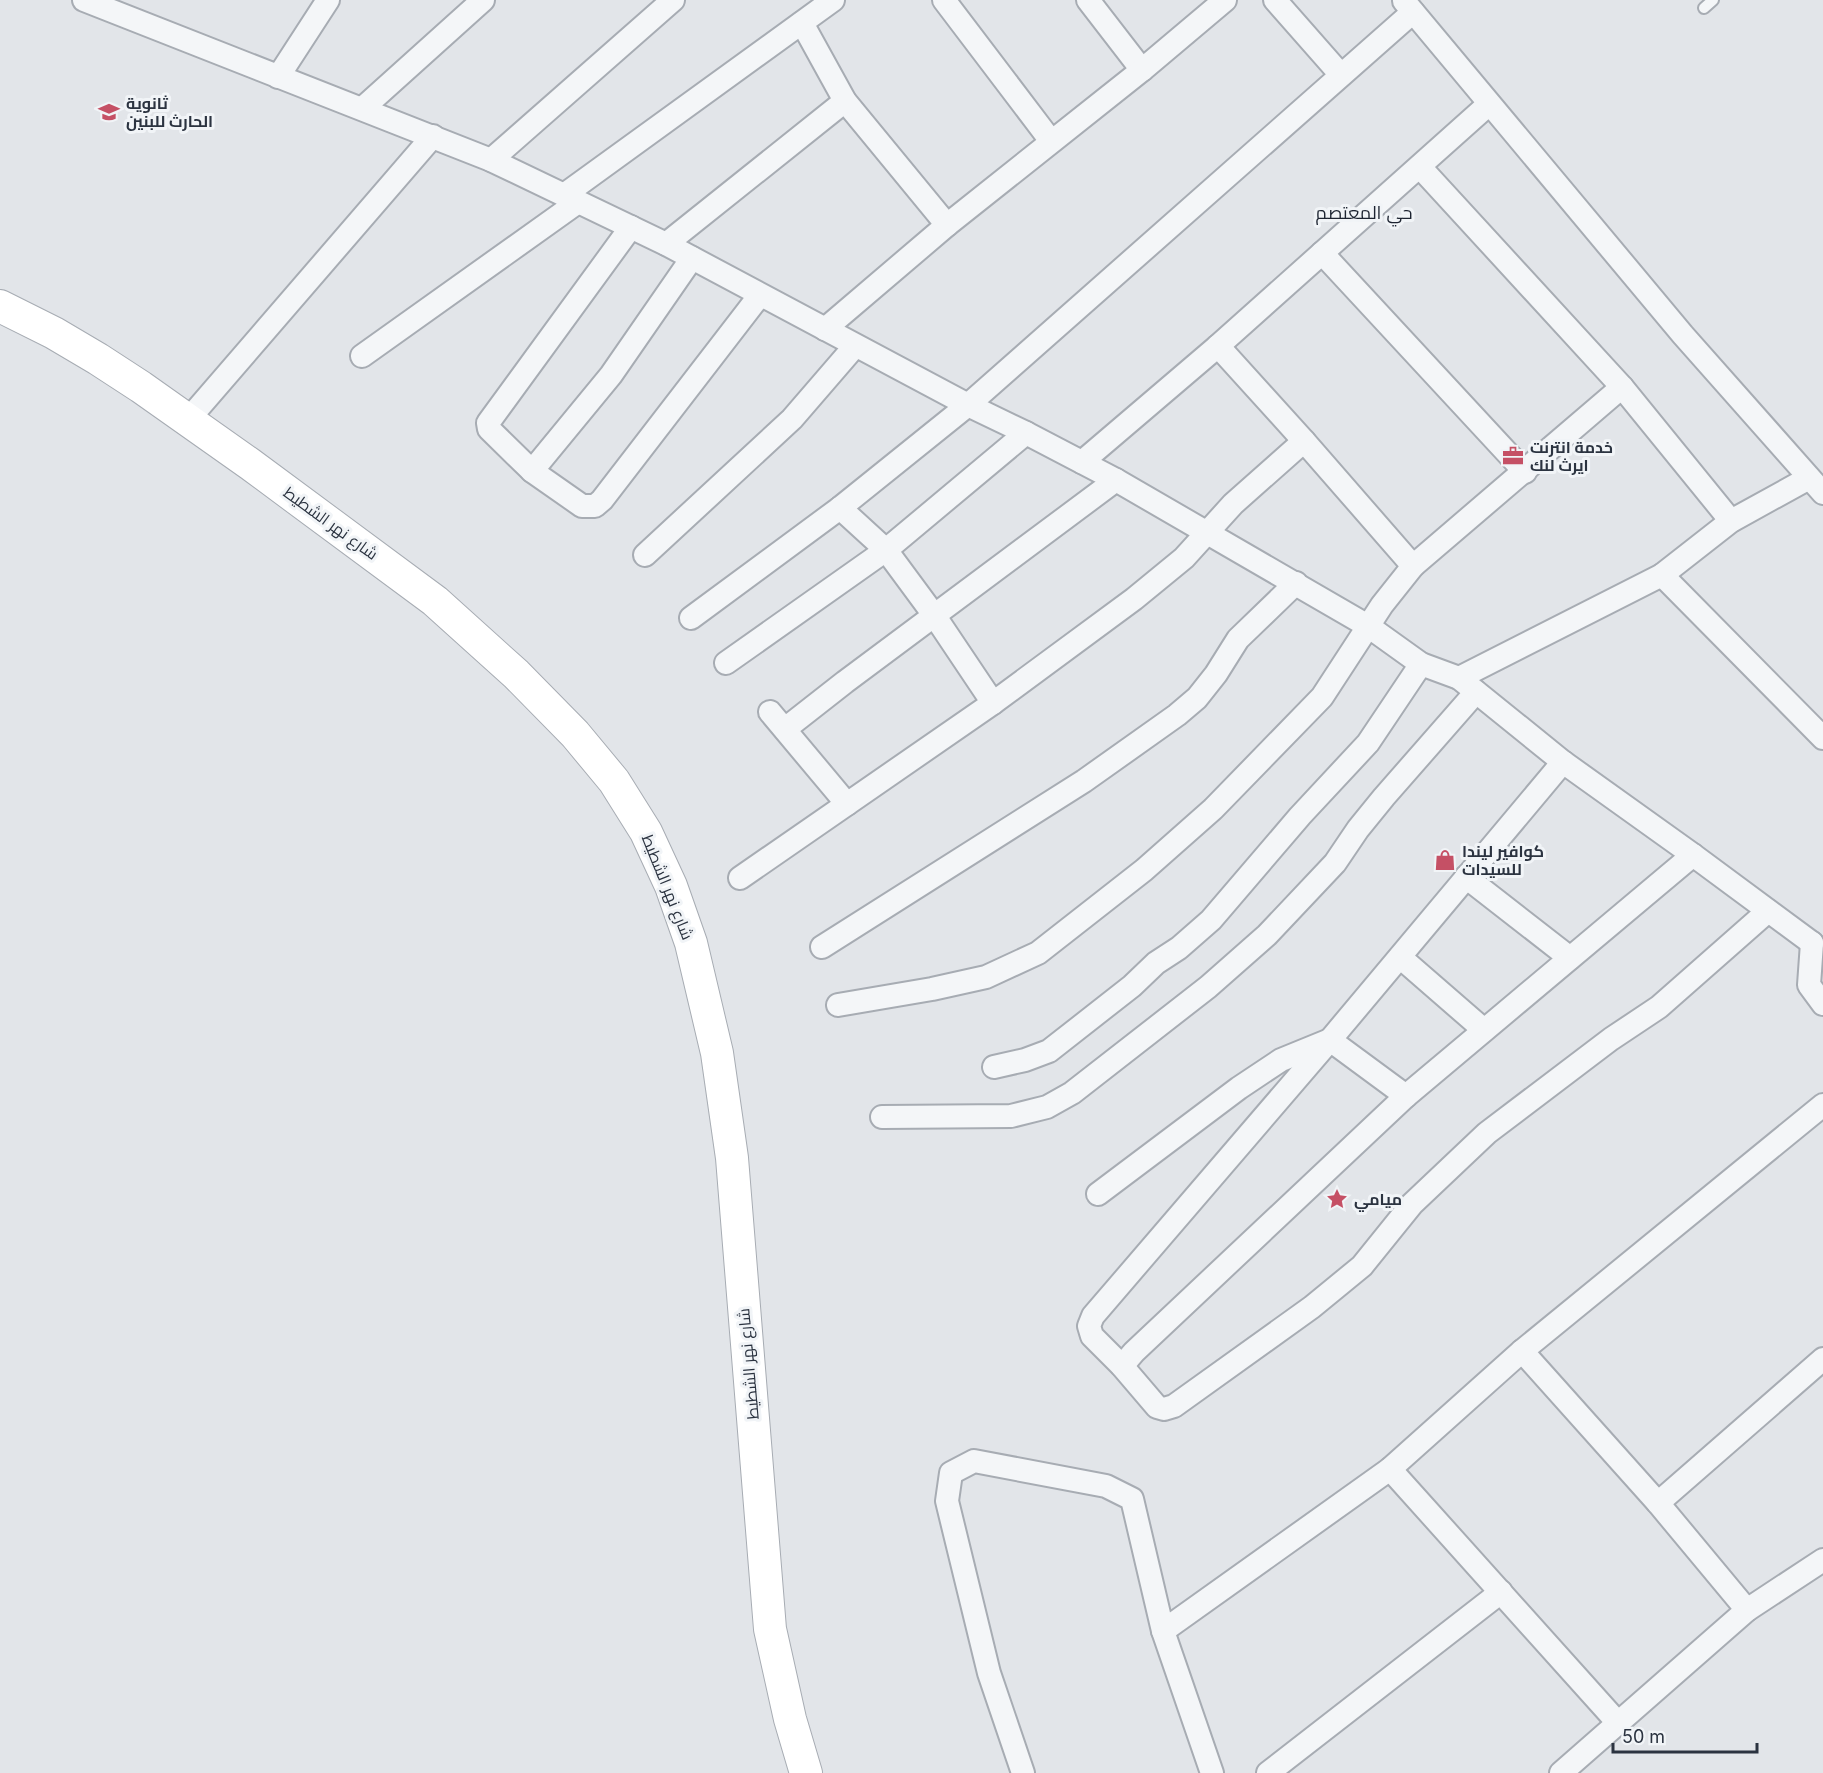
<svg xmlns="http://www.w3.org/2000/svg" width="1823" height="1773" viewBox="0 0 1823 1773" font-family="Inter,Cairo,sans-serif">
	<style>
		.lines { fill: none; stroke-linecap: round; stroke-linejoin: round }
		.service-casing { stroke: #a7acb3; stroke-width: 14 }
		.minor-casing { stroke: #a7acb3; stroke-width: 26 }
		.secondary-casing { stroke: #a7acb3; stroke-width: 34 }
		.service { stroke: #f4f6f8; stroke-width: 10 }
		.minor { stroke: #f4f6f8; stroke-width: 22 }
		.secondary { stroke: #fff; stroke-width: 32 }
		.labels { text-anchor: middle; stroke-width: 6; stroke-linejoin: round; paint-order: stroke }
		.poi-label { font-size: 16px; font-weight: bold; fill: #2b3340; stroke: #f1f4f7; text-anchor: start }
		.street-label { font-size: 16px; fill: #2b3340; stroke: #f1f4f7 }
		.neighbourhood-label { font-size: 18px; fill: #1d2431; stroke: #f1f4f7 }
	</style>
	<rect width="100%" height="100%" fill="#e2e5e9"/>
	<g class="lines">
		<defs>
			<path id="service" d="M1704 8 1713 0"/>
			<g id="minor">
				<path d="M84 0 491 160 666 244 968 405 1026 433 1116 480 1368 626 1421 664 1459 678 1563 762 1693 855 1812 943"/>
				<path d="M944 0 1051 141"/>
				<path d="M1088 0 1142 70"/>
				<path d="M1275 0 1341 75"/>
				<path d="M1404 1 1683 335 1823 493"/>
				<path d="M802 23 845 101 947 225"/>
				<path d="M278 77 328 0"/>
				<path d="M363 108 483 0"/>
				<path d="M491 160 673 0"/>
				<path d="M1420 167 1622 387 1731 521"/>
				<path d="M564 195 833 0"/>
				<path d="M631 227 488 423 489 429 532 471 582 506H595L602 500 760 295"/>
				<path d="M666 244 845 101"/>
				<path d="M1322 253 1525 472"/>
				<path d="M825 329 947 225 1142 70 1225 0"/>
				<path d="M1218 346 1304 441 1413 566"/>
				<path d="M362 356 578 202"/>
				<path d="M187 421 433 136"/>
				<path d="M1082 462 1218 346 1489 104"/>
				<path d="M532 471 611 375 692 258"/>
				<path d="M840 508 886 550 934 615 993 703"/>
				<path d="M645 555 792 419 855 346"/>
				<path d="M1662 575 1823 738"/>
				<path d="M691 618 840 508 968 405 1413 12"/>
				<path d="M726 663 886 550 1026 433"/>
				<path d="M1459 678 1662 575 1731 521 1809 478"/>
				<path d="M770 712 847 804"/>
				<path d="M785 729 845 682 1116 480"/>
				<path d="M1563 762 1330 1040 1093 1316 1089 1326 1092 1336 1122 1366 1157 1407 1164 1409 1174 1406 1312 1307 1362 1266 1412 1204 1487 1133 1611 1039 1659 1007 1768 911"/>
				<path d="M1466 877 1570 958"/>
				<path d="M740 878 993 703 1134 599 1184 558 1233 504 1304 441"/>
				<path d="M1812 943 1809 985 1823 1004"/>
				<path d="M822 947 1084 781 1177 715 1197 698 1216 674 1238 639 1296 583"/>
				<path d="M1400 957 1484 1030"/>
				<path d="M838 1005 932 989 986 977 1038 953 1144 870 1213 809 1322 697 1382 605 1413 566 1622 387"/>
				<path d="M994 1067 1025 1060 1049 1051 1132 986 1156 963 1179 948 1211 920 1300 816 1368 743 1421 664"/>
				<path d="M882 1117 1011 1116 1047 1107 1072 1093 1208 987 1267 935 1335 863 1358 829 1384 797 1476 692"/>
				<path d="M1098 1194 1239 1088 1281 1060 1330 1040 1406 1096"/>
				<path d="M1522 1351 1658 1503 1747 1610"/>
				<path d="M1122 1366 1134 1352 1406 1096 1693 855"/>
				<path d="M1390 1469 1619 1724"/>
				<path d="M1658 1503 1823 1359"/>
				<path d="M1163 1631 1390 1469 1522 1351 1823 1105"/>
				<path d="M1023 1773 989 1673 947 1501 951 1473 974 1461 1106 1486 1132 1499 1163 1631 1212 1773"/>
				<path d="M1268 1773 1501 1592"/>
				<path d="M1561 1773 1747 1610 1823 1560"/>
			</g>
			<path id="secondary" d="M0 306 54 333 98 359 141 387 250 464 435 601 516 674 575 734 614 781 646 832 671 886 691 943 717 1053 732 1158 770 1629 790 1719 806 1773"/>
		</defs>
		<use href="#service" class="service-casing"/>
		<use href="#minor" class="minor-casing"/>
		<use href="#secondary" class="secondary-casing"/>
		<use href="#service" class="service"/>
		<use href="#minor" class="minor"/>
		<use href="#secondary" class="secondary"/>
	</g>
	<defs>
		<symbol id="school-bare" viewBox="-9 -9 18 18"><path d="M0-5L7-2L0 1L-7-2ZM-4 1L0 2.5L4 1V4Q0 6-4 4Z" fill="#c55065" stroke="#f1f4f7" stroke-width="2.5" paint-order="stroke"/></symbol>
		<symbol id="office-bare" viewBox="-9 -9 18 18"><path d="M-6-3h4V-5.5h4V-3h4V5H-6ZM-1-4.5V-3h2v-1.5ZM-6 0V1H6V0Z" fill="#c55065" stroke="#f1f4f7" stroke-width="2.5" paint-order="stroke"/></symbol>
		<symbol id="shop-bare" viewBox="-9 -9 18 18"><path d="M-5-2.5h2.3a2.7 3.5 0 0 1 5.4 0H5L5.5 6h-11ZM-1.5-2.5h3a1.5 2.3 0 0 0-3 0Z" fill="#c55065" stroke="#f1f4f7" stroke-width="2.5" paint-order="stroke"/></symbol>
		<symbol id="sight-bare" viewBox="-9 -9 18 18"><path d="M0-6L1.8-2.2L6-1.7L2.9 1.2L3.7 5.4L0 3.3L-3.7 5.4L-2.9 1.2L-6-1.7L-1.8-2.2Z" fill="#c55065" stroke="#f1f4f7" stroke-width="2.5" paint-order="stroke"/></symbol>
	</defs>
	<g fill-rule="evenodd">
		<use href="#school-bare" x="94" y="97" width="30" height="30"/>
		<use href="#office-bare" x="1498" y="441" width="30" height="30"/>
		<use href="#shop-bare" x="1430" y="845" width="30" height="30"/>
		<use href="#sight-bare" x="1322" y="1184" width="30" height="30"/>
	</g>
	<g class="labels">
		<g class="poi-label">
			<text x="126" y="109">ثانوية<tspan x="126" dy="18">الحارث للبنين</tspan></text>
			<text x="1530" y="453">خدمة انترنت<tspan x="1530" dy="18">ايرث لنك</tspan></text>
			<text x="1462" y="857">كوافير ليندا<tspan x="1462" dy="18">للسيدات</tspan></text>
			<text x="1354" y="1205">ميامي</text>
		</g>
		<g class="street-label">
			<text transform="translate(331 523) rotate(36)" y="6">شارع نهر الشطيط</text>
			<text transform="translate(668 887) rotate(68)" y="6">شارع نهر الشطيط</text>
			<text transform="translate(748 1364) rotate(-95)" y="6">شارع نهر الشطيط</text>
		</g>
		<g class="neighbourhood-label">
			<text x="1364" y="219">حي المعتصم</text>
		</g>
	</g>
	<path d="M1613 1743v9h144v-9" fill="none" stroke="#2b3340" stroke-width="3"/>
	<text x="1622" y="1743" font-size="18" fill="#2b3340" stroke="#f1f4f7" stroke-width="4.5" paint-order="stroke">50 m</text>
</svg>
